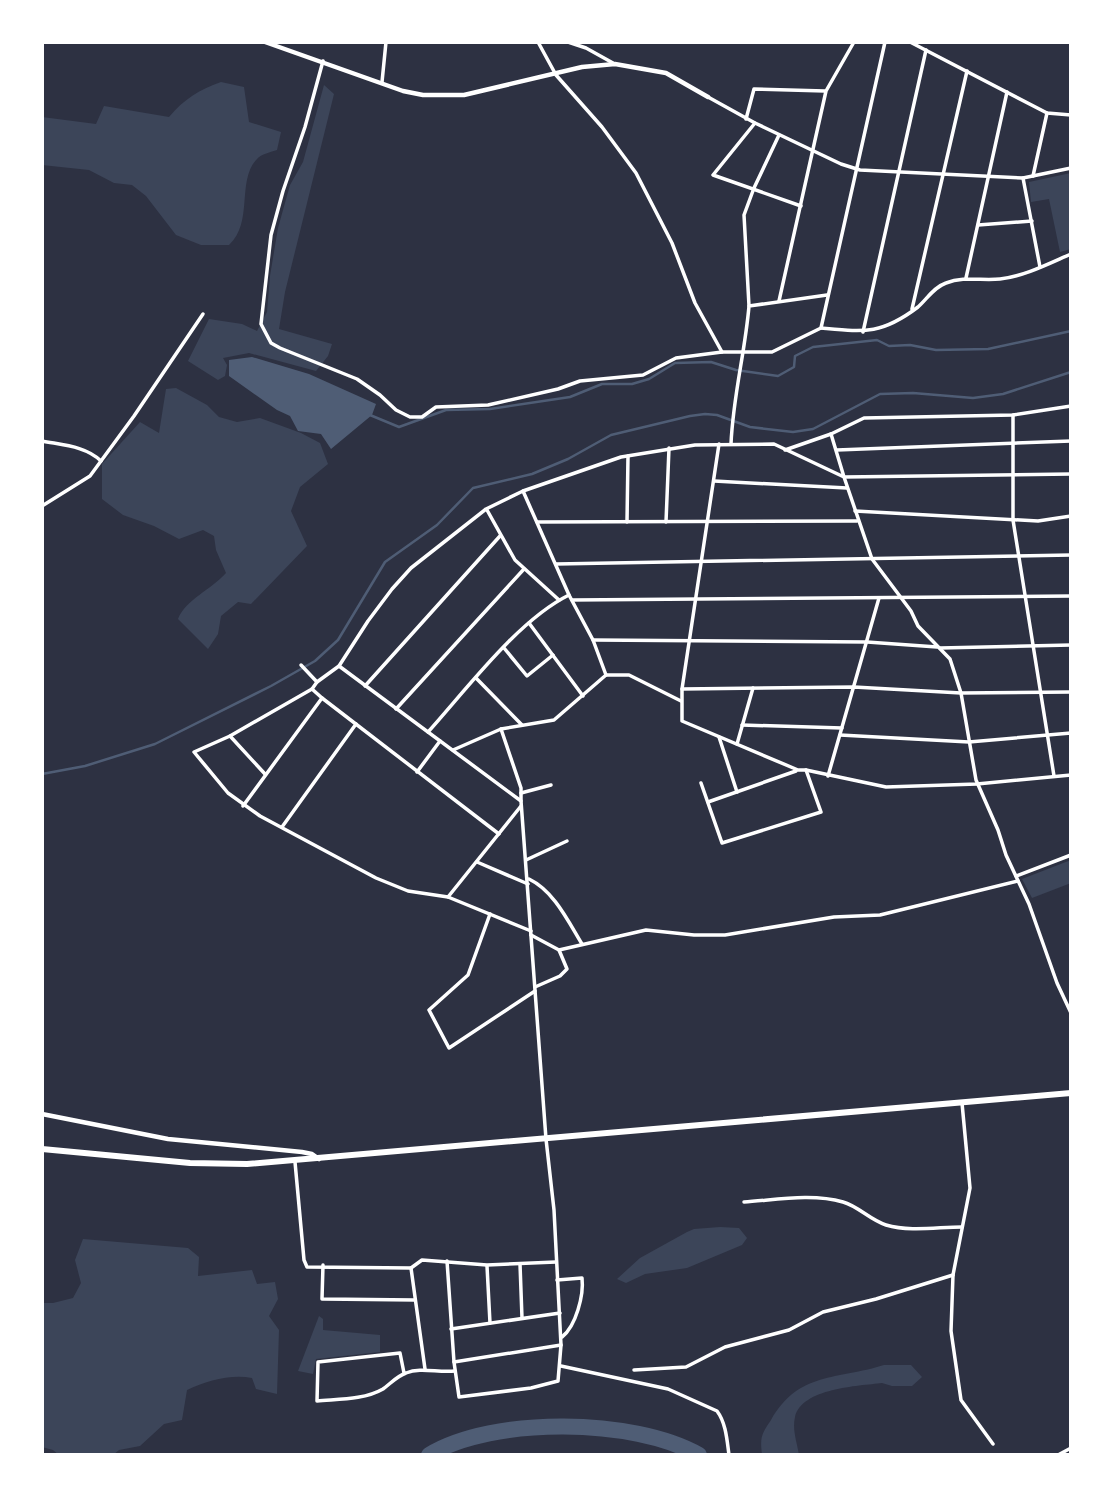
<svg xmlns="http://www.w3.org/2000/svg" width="1113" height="1497" viewBox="0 0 1113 1497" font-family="'Public Sans',sans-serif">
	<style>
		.green { fill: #3c4559 }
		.water { fill: #4f5d75 }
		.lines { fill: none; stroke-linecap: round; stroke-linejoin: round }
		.stream { stroke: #4f5d75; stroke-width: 2.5 }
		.river { stroke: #4f5d75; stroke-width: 16 }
		.minor { stroke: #fff; stroke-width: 3.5 }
		.tertiary { stroke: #fff; stroke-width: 4.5 }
		.trunk { stroke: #fff; stroke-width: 6 }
	</style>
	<rect width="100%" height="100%" fill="#2d3142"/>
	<g class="green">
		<path d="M221 82 244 87 249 122 281 132 277 150C271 152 261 154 257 159 236 181 254 222 229 245H201L176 235 146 196 132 185 114 183 89 170 42 165V117L96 124 104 106 169 117C184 99 199 90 221 82Z"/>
		<path d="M324 85 334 94 285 292 279 329 332 344 328 356 316 371 249 353 223 358 227 365 225 376 218 380 188 361 209 319 242 324 257 331 267 312 270 276 278 228 290 185 303 162Z"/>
		<path d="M1071 173V249L1060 252 1049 199 1031 202 1029 182Z"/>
		<path d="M176 388 207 405 219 417 237 422 260 418 301 433 320 443 328 464 300 487 291 511 307 546 251 604 238 602 221 616 218 634 208 649 178 619C186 599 211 590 226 573L216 550 214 536 203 530 179 539 154 526 123 515 102 499V464L140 422 159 433 166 389Z"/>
		<path d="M1071 860V883L1032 898 1022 879Z"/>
		<path d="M720 1227 739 1228 747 1238 742 1245 687 1268 645 1274 626 1283 617 1279 640 1258 687 1232 694 1229Z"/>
		<path d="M83 1239 188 1248 199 1257 198 1276 252 1270 257 1284 275 1282 278 1299 269 1316 279 1330 277 1394 256 1389 252 1378C230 1374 207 1381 187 1390L182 1420 164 1424 140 1446 119 1450 113 1455H59L53 1450 42 1447V1303H53L73 1298 81 1283 75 1260Z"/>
		<path d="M319 1316 323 1319V1330L380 1335V1352L316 1359 313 1374 298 1371Z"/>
		<path d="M884 1365H911L922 1377 912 1386H892L882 1383C858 1386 802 1388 795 1417 792 1430 797 1442 799 1455H762C760 1437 761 1435 771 1420 799 1371 837 1380 884 1365Z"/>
	</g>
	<path class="water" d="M252 357 309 374 376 404 372 415 331 449 321 434 298 431 290 416 277 410 229 376V360Z"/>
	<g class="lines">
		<g class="stream">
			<path d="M370 415 399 427 446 410 490 409 570 397 602 384H632L649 379 675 363 711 362 736 370 778 376 794 367 795 356 813 347 877 340 889 346 910 345 936 350 988 349 1071 331"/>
			<path d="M42 774 85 766 155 744 271 686 315 661 338 640 385 562 437 525 473 488 532 474 568 459 611 435 690 416 705 414 717 415 750 427 793 432 813 429 880 394 913 393 973 398 1003 394 1071 372"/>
		</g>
		<path class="river" d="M429 1455C493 1416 634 1418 699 1455"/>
		<g class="minor">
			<path d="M538 42 556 75 602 127 636 173 672 243 695 303 722 352"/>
			<path d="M568 42 586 48 613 63"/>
			<path d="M885 42 821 328C864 332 881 335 918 307 927 299 934 287 946 283 964 276 982 281 1000 279 1025 276 1048 264 1071 254"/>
			<path d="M910 42 1047 113 1071 115"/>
			<path d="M323 61 305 127 283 191 271 235 261 324 271 343 280 348 357 379 380 395 396 410 410 417H422L436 407 488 405 558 389 580 381 643 375 676 358 722 352H772L821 328"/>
			<path d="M382 82 386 42"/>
			<path d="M708 97 755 123 841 164 860 170 1023 178 1071 168"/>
			<path d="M746 119 754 89 825 91"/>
			<path d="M755 123 713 175 801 206"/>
			<path d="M1033 176 1047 113"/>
			<path d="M1023 178 1040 267"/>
			<path d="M978 225 1032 221"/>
			<path d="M966 278 1007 92"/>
			<path d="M779 301 826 91 854 42"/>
			<path d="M749 306 744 215 754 188 779 135"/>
			<path d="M912 309 967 71"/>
			<path d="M863 332 926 50"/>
			<path d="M1013 415V520L1054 776"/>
			<path d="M831 434 844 477 1071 474"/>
			<path d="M42 441C62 445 86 446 101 461"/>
			<path d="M719 444 682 689V721L798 770H806L886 787 977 784 1071 775"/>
			<path d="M731 444C733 396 745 353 749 306L827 295"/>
			<path d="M785 450 831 434 864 418 1013 415 1071 406"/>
			<path d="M837 450 1071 441"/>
			<path d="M714 481 847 488"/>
			<path d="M523 491 569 595 593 640 606 675"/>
			<path d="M42 506 90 476 134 416 203 314"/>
			<path d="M487 510 515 560 559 600"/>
			<path d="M855 511 1038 521 1071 516"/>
			<path d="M537 522 857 521"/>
			<path d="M627 522 628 456"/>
			<path d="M666 522 669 448"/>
			<path d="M556 564 1071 555"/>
			<path d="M572 600 1071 596"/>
			<path d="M529 623 583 696"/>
			<path d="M593 640 867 642 937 647"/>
			<path d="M504 648 527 676 553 655"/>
			<path d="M940 648 1071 645"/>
			<path d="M301 665 317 682"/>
			<path d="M339 666 521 801 546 1139 554 1210 561 1345 558 1381 531 1388 459 1397 454 1362 447 1261"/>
			<path d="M476 678 522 725"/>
			<path d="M365 686 500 536"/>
			<path d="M682 689 854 687 961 693 1071 692"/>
			<path d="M322 698 499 834"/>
			<path d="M396 709 524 569"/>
			<path d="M742 725 842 728"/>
			<path d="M501 729 521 788V801"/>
			<path d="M428 732C466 690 518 620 569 595"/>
			<path d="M840 735 969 742 1071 733"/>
			<path d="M230 736 265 774"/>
			<path d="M719 737 737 792"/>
			<path d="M737 744 753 688"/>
			<path d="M453 750 501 729 554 720 606 675H629L681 701"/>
			<path d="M417 772 440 741"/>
			<path d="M828 776 879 598"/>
			<path d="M701 783 722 843 821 812 806 770"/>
			<path d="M521 793 551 785"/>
			<path d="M708 802 796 771"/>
			<path d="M243 806 322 698 312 689"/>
			<path d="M282 827 356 724"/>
			<path d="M526 860 567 841"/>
			<path d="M477 862 528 884"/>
			<path d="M1016 876 1071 855"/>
			<path d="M529 879C554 891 568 921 582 944"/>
			<path d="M448 897 521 806"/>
			<path d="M490 914 468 975 429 1010 449 1048 535 991"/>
			<path d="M531 931 448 897 408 891 376 878 260 816 228 793 194 752 230 736 312 689 317 682 339 666 368 621 392 589 411 568 486 509 523 491 621 457 695 445 774 444 844 477 872 559 911 611 918 626 950 659 961 693 976 780 998 830 1006 855 1029 904 1057 983 1071 1013"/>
			<path d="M531 935 559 950 646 930 694 935H725L834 917 880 915 1018 881"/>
			<path d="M535 987 560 976 567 969 559 950"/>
			<path d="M962 1103 970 1188 953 1275 951 1331 961 1400 993 1444"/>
			<path d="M295 1162 304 1260 307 1267 411 1268 422 1260 487 1265 556 1262"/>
			<path d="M744 1202C775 1200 812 1193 843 1202 858 1206 870 1220 886 1225 910 1232 938 1227 962 1227"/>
			<path d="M520 1264 522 1318"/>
			<path d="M323 1265 322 1299 415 1300"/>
			<path d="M487 1266 490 1323"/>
			<path d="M411 1268 425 1369"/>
			<path d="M557 1280 582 1278C584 1295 576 1326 562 1337"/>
			<path d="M451 1329 560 1313"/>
			<path d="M454 1362 561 1345"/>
			<path d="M561 1366 668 1389 717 1411C726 1423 727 1440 729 1455"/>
			<path d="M634 1370 686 1367 725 1347 789 1330 823 1312 876 1299 953 1275"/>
			<path d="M404 1373 400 1353 318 1362 317 1401C338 1399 364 1400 383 1389 390 1384 397 1376 406 1373 421 1367 438 1373 455 1371"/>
			<path d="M1058 1455 1071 1448"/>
		</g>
		<g class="tertiary">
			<path d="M265 42 403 91 423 95H464L582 67 615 64 666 73 708 97"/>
			<path d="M42 1114 168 1139 302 1152 312 1154 319 1159"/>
		</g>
		<path class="trunk" d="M42 1149 190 1163 247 1164 1071 1093"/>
	</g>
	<rect width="1113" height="1497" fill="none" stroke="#ffffff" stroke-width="88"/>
</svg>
